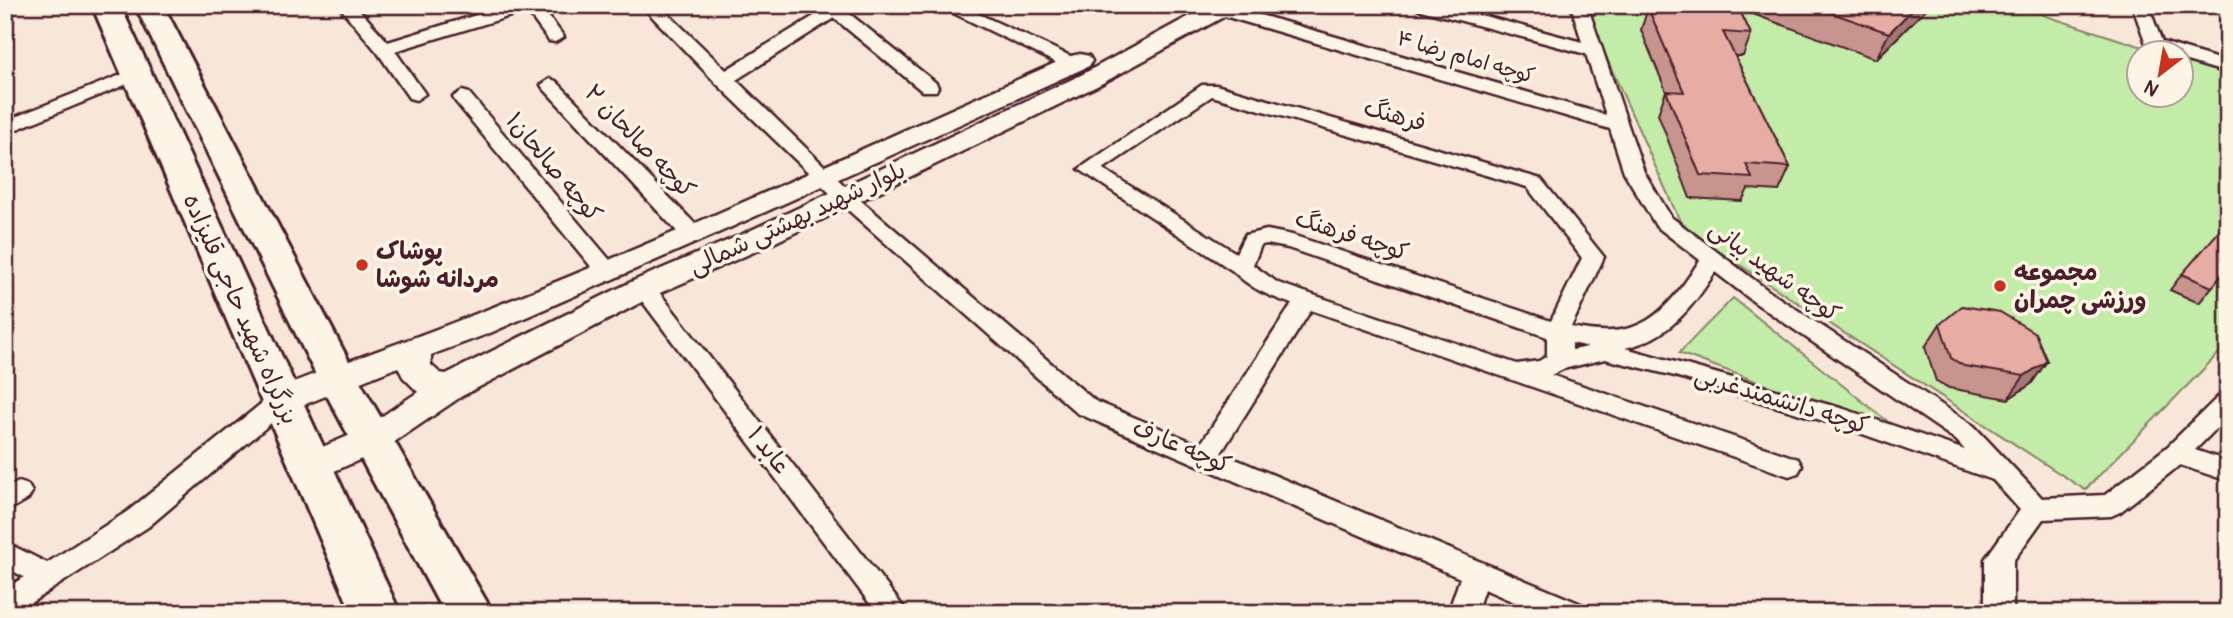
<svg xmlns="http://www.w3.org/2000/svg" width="2233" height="618" viewBox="0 0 2233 618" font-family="Pangolin,'Playpen Sans Arabic',sans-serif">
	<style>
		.green { fill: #c2eca8; stroke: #86866a; stroke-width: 2 }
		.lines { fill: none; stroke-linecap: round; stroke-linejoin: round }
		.street-casing { stroke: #4a1f2b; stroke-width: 5 }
		.secondary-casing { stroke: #4a1f2b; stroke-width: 5 }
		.highway-casing { stroke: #4a1f2b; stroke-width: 6 }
		.street { fill: #fcf5e5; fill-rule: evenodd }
		.secondary { fill: #fcf5e5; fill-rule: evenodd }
		.highway { fill: #fcf5e5; fill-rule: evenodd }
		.wall { fill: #c7958e; stroke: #4a1f2b; stroke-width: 2 }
		.shaded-wall { fill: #a27974; stroke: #4a1f2b; stroke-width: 2 }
		.building { fill: #e7ada5; stroke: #4a1f2b; stroke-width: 2 }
		.poi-dot { fill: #c8321e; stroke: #fcf5e5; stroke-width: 2.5 }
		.labels { text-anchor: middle; stroke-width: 7; stroke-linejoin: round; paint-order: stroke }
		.far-street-label { font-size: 21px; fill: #4a1f2b; stroke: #fcf5e5 }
		.street-label { font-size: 24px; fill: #4a1f2b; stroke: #fcf5e5 }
		.poi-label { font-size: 24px; font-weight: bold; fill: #4a1f2b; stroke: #fcf5e5; text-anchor: start }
	</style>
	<rect width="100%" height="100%" fill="#f8e7d8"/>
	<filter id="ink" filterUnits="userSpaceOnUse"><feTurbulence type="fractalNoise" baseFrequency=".0143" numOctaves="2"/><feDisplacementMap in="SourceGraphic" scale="14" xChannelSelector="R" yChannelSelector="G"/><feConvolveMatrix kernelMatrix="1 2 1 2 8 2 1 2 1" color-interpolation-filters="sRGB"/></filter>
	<g filter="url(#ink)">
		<g class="green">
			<path d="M1607 5H2024L2046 16 2158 52H2138V94H2180L2181 60 2228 75V344L2085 490 1683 228 1589 19Z"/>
			<path d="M1733 298 1906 436 1679 353Z"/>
		</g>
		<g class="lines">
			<defs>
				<g id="street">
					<path d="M338 5H355L388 42 509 5H540L564 37 555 42 549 41 527 11 395 51 425 94 416 100 409 98 378 53Z"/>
					<path d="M641 5H659L726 70 832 5H852L846 11 936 83 938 87 936 91H922L834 18 736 80 852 193 1095 401 1200 445 1292 304C1269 296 1251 289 1233 271L1079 169 1202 85H1216L1541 179 1604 257 1571 327C1640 342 1664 316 1700 260L1656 226 1624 172 1610 129 1214 13 1212 9 1214 5H1226L1606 115 1586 54 1417 9 1415 5H1443L1582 42 1571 5H1587L1644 172 1671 217 1770 292 1974 426 2042 498 2105 495 2167 447 2219 396 2228 393V417L2195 450 2228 461V481L2180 465 2120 512 2111 516 2043 519 2013 561V613H1985V559L2020 510 1993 480 1837 425 1675 376 1605 359 1563 369 1551 375 1798 459 1802 466 1798 473 1789 476 1311 310 1221 453 1581 604 1585 613H1540L1484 589 1476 613H1448L1460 578 1077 413 838 201 717 84ZM1212 96 1527 187 1582 258 1551 321 1292 235 1267 230 1245 235 1236 253 1103 169ZM1267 244 1288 248 1547 337V356L1539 361 1517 364 1278 283 1253 265 1261 245ZM1715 272 1754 302 1956 440 1965 450 1844 409 1625 348C1668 339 1693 307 1715 272ZM1572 343 1588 347 1572 350Z"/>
					<path d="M937 5H959L1079 60 1082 64 1073 69 1067 68Z"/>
					<path d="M2132 5H2148L2162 42 2228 62V73L2180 59V52H2161L2148 49Z"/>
					<path d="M136 69 145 74 142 78 5 134V121Z"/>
					<path d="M550 79 556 81 700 229 703 234 700 239H684L544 89 541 85Z"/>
					<path d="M462 91 469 93 614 265 617 270 614 275 606 277 598 275 455 101 453 97Z"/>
					<path d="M644 281 652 283 908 613H877L636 293 633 288 636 283Z"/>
					<path d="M281 392 290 395 293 401 290 407 148 527 15 613H5V589L24 577 5 567V542L47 563 128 511 272 395Z"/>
					<path d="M19 482 28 485 32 492 28 499 5 512V488Z"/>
				</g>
				<path id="secondary" d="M1210 5H1239L1236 10 1099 85 763 248 655 295 462 396 384 449 312 481 299 477 294 467 299 457 360 431 418 392 403 377 398 367 281 414 269 410 264 401 269 392C334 365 402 343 468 317 672 238 871 144 1071 56L1080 54 1089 56 1092 61 1089 66 736 225 490 333 431 355V365L440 373 446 374 633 281 743 234 1081 75Z"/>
				<g id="highway">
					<path d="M92 5H120L400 613H352Z"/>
					<path d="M135 5H163L354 371 493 613H444L317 377Z"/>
				</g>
			</defs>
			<use href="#street" class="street-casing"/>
			<use href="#secondary" class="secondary-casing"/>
			<use href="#highway" class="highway-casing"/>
			<use href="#street" class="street"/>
			<use href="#secondary" class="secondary"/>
			<use href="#highway" class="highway"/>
		</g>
		<g class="wall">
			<path d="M1685 5H1930L1876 59 1742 10 1741 13 1751 34 1743 56H1735L1790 167 1779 191 1748 189 1742 201 1690 198 1658 114 1666 91 1641 30 1648 8 1700 11Z"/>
			<path d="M2228 267 2199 303 2170 290 2182 274Z"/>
			<path d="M1940 324 2047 361 2031 384 2008 399 1949 388 1936 381 1925 347Z"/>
		</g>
		<g class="shaded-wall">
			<path d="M1917 5H1930L1876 59 1889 33Z"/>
			<path d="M2047 361 2031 384 2008 399 2024 376Z"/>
		</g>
		<g class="building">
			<path d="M1809 5H1917L1889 33Z"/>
			<path d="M1648 8 1741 13 1751 34 1723 32 1790 167 1746 164 1752 178 1700 175 1666 91 1684 92Z"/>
			<path d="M2228 221V267L2212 287 2182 274Z"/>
			<path d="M1962 306 2000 312 2035 333 2047 361 2024 376 1964 366 1951 358 1940 324Z"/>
		</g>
	</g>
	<g class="poi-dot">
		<circle cx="362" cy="265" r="7"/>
		<circle cx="2000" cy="286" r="7"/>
	</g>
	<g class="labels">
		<g class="far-street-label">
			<text transform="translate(1466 57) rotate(16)" y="7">کوچه امام رضا ۴</text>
		</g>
		<g class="street-label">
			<text transform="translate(1395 115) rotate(16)" y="8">فرهنگ</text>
			<text transform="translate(640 141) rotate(46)" y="8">کوچه صالحان ۲</text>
			<text transform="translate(554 167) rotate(50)" y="8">کوچه صالحان۱</text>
			<text transform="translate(797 218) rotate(-25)" y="8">بلوار شهید بهشتی شمالی</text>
			<text transform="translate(1352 235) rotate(18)" y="8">کوچه فرهنگ</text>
			<text transform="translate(1775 271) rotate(36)" y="8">کوچه شهید بیانی</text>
			<text transform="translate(241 309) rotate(66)" y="8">بزرگراه شهید حاجی قلیزاده</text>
			<text transform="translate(1782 400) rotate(17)" y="8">کوچه دانشمندغربی</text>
			<text transform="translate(1182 446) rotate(23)" y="8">کوچه عارف</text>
			<text transform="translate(769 450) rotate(52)" y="8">عابد ۱</text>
		</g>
		<g class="poi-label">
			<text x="376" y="259">پوشاک<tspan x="376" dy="28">مردانه شوشا</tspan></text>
			<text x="2014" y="280">مجموعه<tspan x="2014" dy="28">ورزشی چمران</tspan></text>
		</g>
	</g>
	<rect width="2233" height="618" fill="none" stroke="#fcf5e5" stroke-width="28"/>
	<rect x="14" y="14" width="2205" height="590" fill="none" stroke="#4a1f2b" stroke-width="2.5" filter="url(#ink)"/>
	<g transform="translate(2160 74) rotate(211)"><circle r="33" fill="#fcf5e5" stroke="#b59f9b" stroke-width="2"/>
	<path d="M0-5L12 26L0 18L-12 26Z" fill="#c8321e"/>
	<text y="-10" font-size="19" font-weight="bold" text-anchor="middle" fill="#4a1f2b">N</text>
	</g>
</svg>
